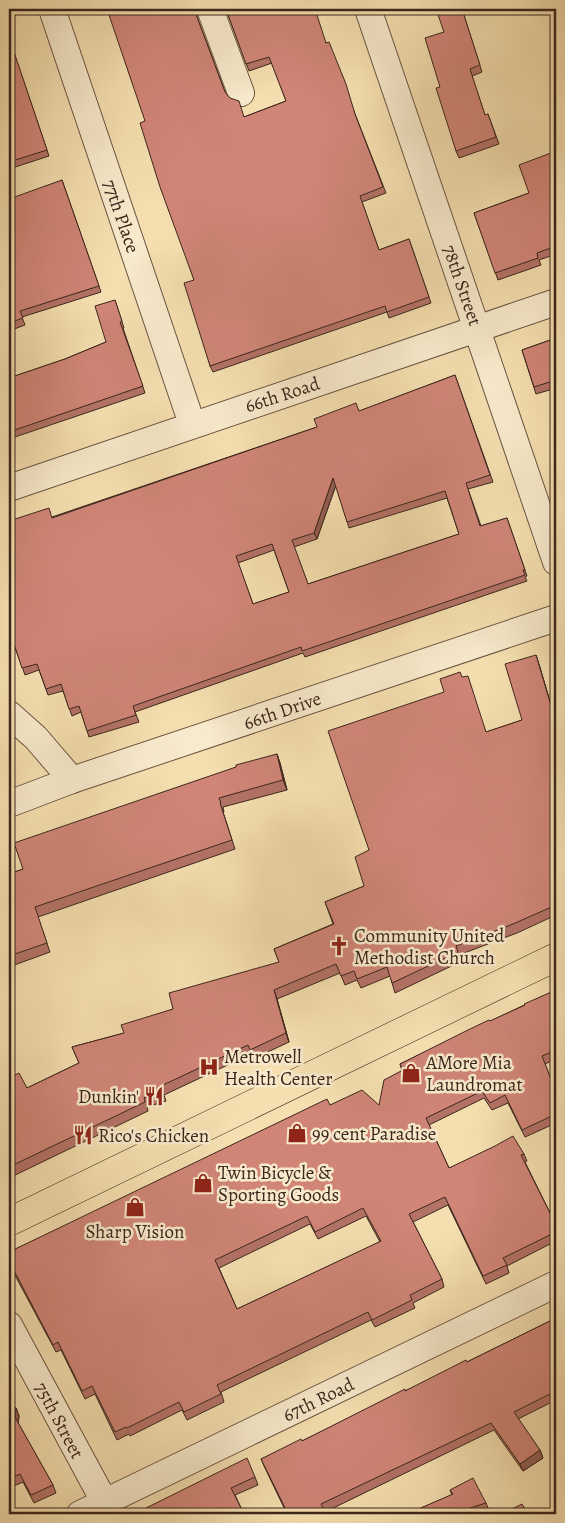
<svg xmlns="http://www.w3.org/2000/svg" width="565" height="1523" viewBox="0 0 565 1523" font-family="Alegreya,serif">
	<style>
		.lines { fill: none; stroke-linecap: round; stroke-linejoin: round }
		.minor-casing { stroke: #6a5441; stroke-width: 28 }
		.major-casing { stroke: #3b261c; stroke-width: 29 }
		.minor { stroke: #f8eacc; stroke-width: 26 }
		.major { stroke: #f5dfb0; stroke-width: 28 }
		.wall { fill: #b37266; stroke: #3b261c; fill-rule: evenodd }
		.shaded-wall { fill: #925d53; stroke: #3b261c }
		.building { fill: #d08577; stroke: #3b261c; fill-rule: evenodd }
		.labels { text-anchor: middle; stroke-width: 5; stroke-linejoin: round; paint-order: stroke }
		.street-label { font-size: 19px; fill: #3b261c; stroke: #f8eacc }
		.poi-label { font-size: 19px; fill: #3b261c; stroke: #f8eacc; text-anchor: start }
	</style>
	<rect width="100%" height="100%" fill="#f5dfb0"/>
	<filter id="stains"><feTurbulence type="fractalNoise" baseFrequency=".004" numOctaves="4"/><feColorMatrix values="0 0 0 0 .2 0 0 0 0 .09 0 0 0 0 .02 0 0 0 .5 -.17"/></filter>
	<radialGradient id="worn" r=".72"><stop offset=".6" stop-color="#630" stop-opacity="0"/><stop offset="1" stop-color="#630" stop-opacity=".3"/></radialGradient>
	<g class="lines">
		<defs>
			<g id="minor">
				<path d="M52 9 192 424"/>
				<path d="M210 9 241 93"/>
				<path d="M368 9 556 562"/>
				<path d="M9 488 556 302"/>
				<path d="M9 714 36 738 72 780"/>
				<path d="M9 804 72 780 556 618"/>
				<path d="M9 1325 111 1514"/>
				<path d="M80 1514 556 1284"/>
			</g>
			<path id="major" d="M9 1222 556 957"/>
		</defs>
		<use href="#minor" class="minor-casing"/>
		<use href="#major" class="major-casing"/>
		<use href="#minor" class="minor"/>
		<use href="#major" class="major"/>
	</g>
	<g class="wall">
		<path d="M226 9 327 43 357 119 386 193 362 202 379 250 409 239 431 303 389 318 387 312 213 372 210 366 194 280 145 121 196 14 225 92 244 117 286 101 272 63 249 71Z"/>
		<path d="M462 9 482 72 472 76 485 115 488 114 499 144 459 158 456 151 440 87 444 32Z"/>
		<path d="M9 41 12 47 49 156 9 169Z"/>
		<path d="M556 151V254L539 260 541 265 498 280 474 213 529 193Z"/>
		<path d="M62 180 101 292 22 317 25 325 9 331V212Z"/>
		<path d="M115 300 124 328H123L145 393 9 439V378L65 359 106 342Z"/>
		<path d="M556 338V388L536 394 522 350Z"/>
		<path d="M455 375 493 482 468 489 481 526 507 518 527 576 525 577 527 581 305 657 303 653 135 712 139 722 89 737 81 712 72 716 63 691 48 695 39 670 25 675 16 650 9 653V521L52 517 317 427ZM336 485 349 528 447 498 459 534 308 584 294 547 317 539ZM274 550 289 592 253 604 238 563Z"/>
		<path d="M536 655 552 709 556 708V915L517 933 459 955 462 961 395 993 390 976 361 988 357 980 345 985 340 973 277 999 289 1042 253 1059 251 1054 164 1095 166 1101 147 1107 148 1111 9 1178V1078L27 1088 79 1063 72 1047 124 1033 173 1009 279 962 274 949 333 924 325 902 364 886 369 850 444 692 462 677 486 732 522 720Z"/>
		<path d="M277 754 280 763 287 790 223 807 224 812H223L235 849 38 917 50 952 9 967V874L23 869Z"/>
		<path d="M9 972 12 980 9 981Z"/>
		<path d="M556 990V1059L545 1064 556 1092V1123L525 1137 508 1103 492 1110 484 1098 429 1125 449 1168 524 1154 527 1161 525 1162 555 1223 556 1228V1241L507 1266 509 1273 486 1284 448 1205 413 1222 442 1279 444 1287 413 1303 415 1308 375 1327 371 1320 221 1392 224 1402 187 1420 182 1410 130 1436 129 1434 117 1440 95 1394 85 1399 61 1350 56 1352 9 1264V1252L330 1105H379L402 1071 400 1064ZM366 1216 380 1242 237 1309 219 1268 310 1224 318 1239Z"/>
		<path d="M556 1318V1400L518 1419 540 1450 543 1458 523 1471 494 1430 325 1512 326 1514H287L264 1466 261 1459 302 1441 405 1391 467 1362Z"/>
		<path d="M9 1405 16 1408 19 1416 18 1423 53 1485 56 1493 34 1503 23 1482 9 1488Z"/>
		<path d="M255 1477 258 1485 235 1495 244 1514H148L146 1508Z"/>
		<path d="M450 1490 486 1503 489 1510 476 1514H407L452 1495Z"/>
	</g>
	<g class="shaded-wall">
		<path d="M333 478 336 485 317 539 314 533Z"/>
		<path d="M536 655 539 664 555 718 552 709Z"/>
		<path d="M277 754 280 763 287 790 283 780Z"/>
		<path d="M274 990 277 999 289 1042 286 1033Z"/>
		<path d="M16 1408 19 1416 18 1425 15 1417Z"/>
		<path d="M540 1450 543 1458 523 1471 520 1464Z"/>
	</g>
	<g class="building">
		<path d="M107 9H194L225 92 230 98 239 101 244 117 286 101 269 57 246 64 226 9H315L326 43 329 42 346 84 355 114 383 187 360 196 379 250 409 239 429 297 387 312 385 306 210 366 184 283 194 280 160 187 140 123 145 121Z"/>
		<path d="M436 9H462L480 65 470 69 485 115 488 114 496 137 456 151 436 88 440 87 425 38 444 32Z"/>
		<path d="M10 40 47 150 9 162V41Z"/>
		<path d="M556 151V246L537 253 538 258 495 273 474 213 529 193 519 165Z"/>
		<path d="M62 180 99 286 20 311 23 318 9 323V212L10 211 9 207V199Z"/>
		<path d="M115 300 122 321 120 322 143 386 9 432V378L65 359 106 342 95 306Z"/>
		<path d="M556 338V380L534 387 522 350Z"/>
		<path d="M455 375 490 475 466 483 480 526 507 518 525 570H523L525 575 302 651 301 647 133 706 136 715 87 731 79 706 69 709 61 684 46 689 37 664 22 668 14 644 9 646V521L49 508 52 518 317 427 314 419 356 403 359 411ZM333 478 347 522 445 491 459 534 308 584 292 540 314 533ZM272 544 289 592 253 604 236 556Z"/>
		<path d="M536 655 552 709 556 708V905L513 924 456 946 458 952 392 983 387 967 357 979 354 971 341 976 336 964 274 990 286 1033 250 1050 248 1045 161 1086 163 1092 144 1098 145 1102 9 1167V1078L19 1073 27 1088 79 1063 72 1047 124 1033 121 1025 173 1009 169 993 279 962 274 949 334 924 325 902 364 886 355 857 369 850 328 731 444 692 440 679 460 672 462 677 468 676 486 732 522 720 505 664Z"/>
		<path d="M277 754 283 780 219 798 221 803H220L232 840 35 907 47 943 9 956V874L23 869 14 843 236 767V765Z"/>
		<path d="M556 990V1050L542 1056 556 1092V1114L522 1130 505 1095 490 1103 482 1091 426 1118 449 1168 495 1146 513 1136 524 1154 521 1155 555 1223 553 1224 556 1232 503 1258 507 1265 483 1276 445 1197 409 1214 442 1279 410 1295 412 1300 372 1320 368 1312 217 1385 221 1394 184 1412 179 1402 127 1428 126 1427 115 1432 92 1386 82 1391 58 1342 53 1345 9 1261V1252L327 1099 330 1105 362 1090 379 1105 384 1080 403 1070 400 1064 470 1029 489 1020 490 1021 525 1005 524 1004ZM363 1208 381 1241 237 1309 215 1260 307 1216 315 1232Z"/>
		<path d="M556 1318V1391L514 1412 540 1450 520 1464 491 1423 321 1504 326 1514H288L261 1459 301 1439 302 1441 405 1389V1391L466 1360 467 1362Z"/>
		<path d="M9 1405 16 1408 15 1417 53 1485 31 1495 20 1474 9 1479Z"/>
		<path d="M247 1458 255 1477 231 1488 244 1514H149L146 1508Z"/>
		<path d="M473 1478 486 1503 451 1514H407L453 1494 450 1490Z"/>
		<path d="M522 1504 528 1514H502Z"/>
	</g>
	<defs>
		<symbol id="church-bare" viewBox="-9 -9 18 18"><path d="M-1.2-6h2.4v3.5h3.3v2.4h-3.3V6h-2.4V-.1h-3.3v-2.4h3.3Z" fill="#8f2418" stroke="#f8eacc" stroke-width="2.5" paint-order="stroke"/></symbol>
		<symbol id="hospital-bare" viewBox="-9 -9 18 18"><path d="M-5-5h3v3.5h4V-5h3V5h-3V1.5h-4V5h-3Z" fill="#8f2418" stroke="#f8eacc" stroke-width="2.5" paint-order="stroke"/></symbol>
		<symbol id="shop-bare" viewBox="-9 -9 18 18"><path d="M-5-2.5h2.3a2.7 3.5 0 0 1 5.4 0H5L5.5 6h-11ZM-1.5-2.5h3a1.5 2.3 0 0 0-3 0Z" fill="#8f2418" stroke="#f8eacc" stroke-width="2.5" paint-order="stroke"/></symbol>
		<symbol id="restaurant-bare" viewBox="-9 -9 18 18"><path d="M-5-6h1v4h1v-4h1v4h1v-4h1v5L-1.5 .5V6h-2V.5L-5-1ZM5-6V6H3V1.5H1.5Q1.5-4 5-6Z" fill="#8f2418" stroke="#f8eacc" stroke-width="2.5" paint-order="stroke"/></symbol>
	</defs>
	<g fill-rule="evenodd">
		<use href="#church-bare" x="325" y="932" width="28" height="28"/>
		<use href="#hospital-bare" x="195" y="1053" width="28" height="28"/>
		<use href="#shop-bare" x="397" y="1059" width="28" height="28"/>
		<use href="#restaurant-bare" x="140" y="1082" width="28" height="28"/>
		<use href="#shop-bare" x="283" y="1119" width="28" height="28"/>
		<use href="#restaurant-bare" x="69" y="1121" width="28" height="28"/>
		<use href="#shop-bare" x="189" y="1169" width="28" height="28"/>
		<use href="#shop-bare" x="121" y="1193" width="28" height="28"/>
	</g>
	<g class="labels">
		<g class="street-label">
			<text transform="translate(122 216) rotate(71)" y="7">77th Place</text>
			<text transform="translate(463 285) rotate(71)" y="7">78th Street</text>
			<text transform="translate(282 394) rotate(-18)" y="7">66th Road</text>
			<text transform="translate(282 710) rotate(-19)" y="7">66th Drive</text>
			<text transform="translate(318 1399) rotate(-26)" y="7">67th Road</text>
			<text transform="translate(60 1420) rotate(62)" y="7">75th Street</text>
		</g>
		<g class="poi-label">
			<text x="354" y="942">Community United<tspan x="354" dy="22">Methodist Church</tspan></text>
			<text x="224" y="1063">Metrowell<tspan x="224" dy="22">Health Center</tspan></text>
			<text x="426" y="1069">AMore Mia<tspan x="426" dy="22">Laundromat</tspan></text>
			<text x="139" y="1103" text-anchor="end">Dunkin'</text>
			<text x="312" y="1140">99 cent Paradise</text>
			<text x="98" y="1142">Rico's Chicken</text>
			<text x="218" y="1179">Twin Bicycle &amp;<tspan x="218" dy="22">Sporting Goods</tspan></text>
			<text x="135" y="1238" text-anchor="middle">Sharp Vision</text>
		</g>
	</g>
	<rect width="565" height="1523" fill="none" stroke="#f5dfb0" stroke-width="30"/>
	<rect x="10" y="10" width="545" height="1503" fill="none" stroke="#3b261c" stroke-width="2.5"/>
	<rect x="15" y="15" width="535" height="1493" fill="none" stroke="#3b261c"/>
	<rect width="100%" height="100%" filter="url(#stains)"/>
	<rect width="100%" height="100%" fill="url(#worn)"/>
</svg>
